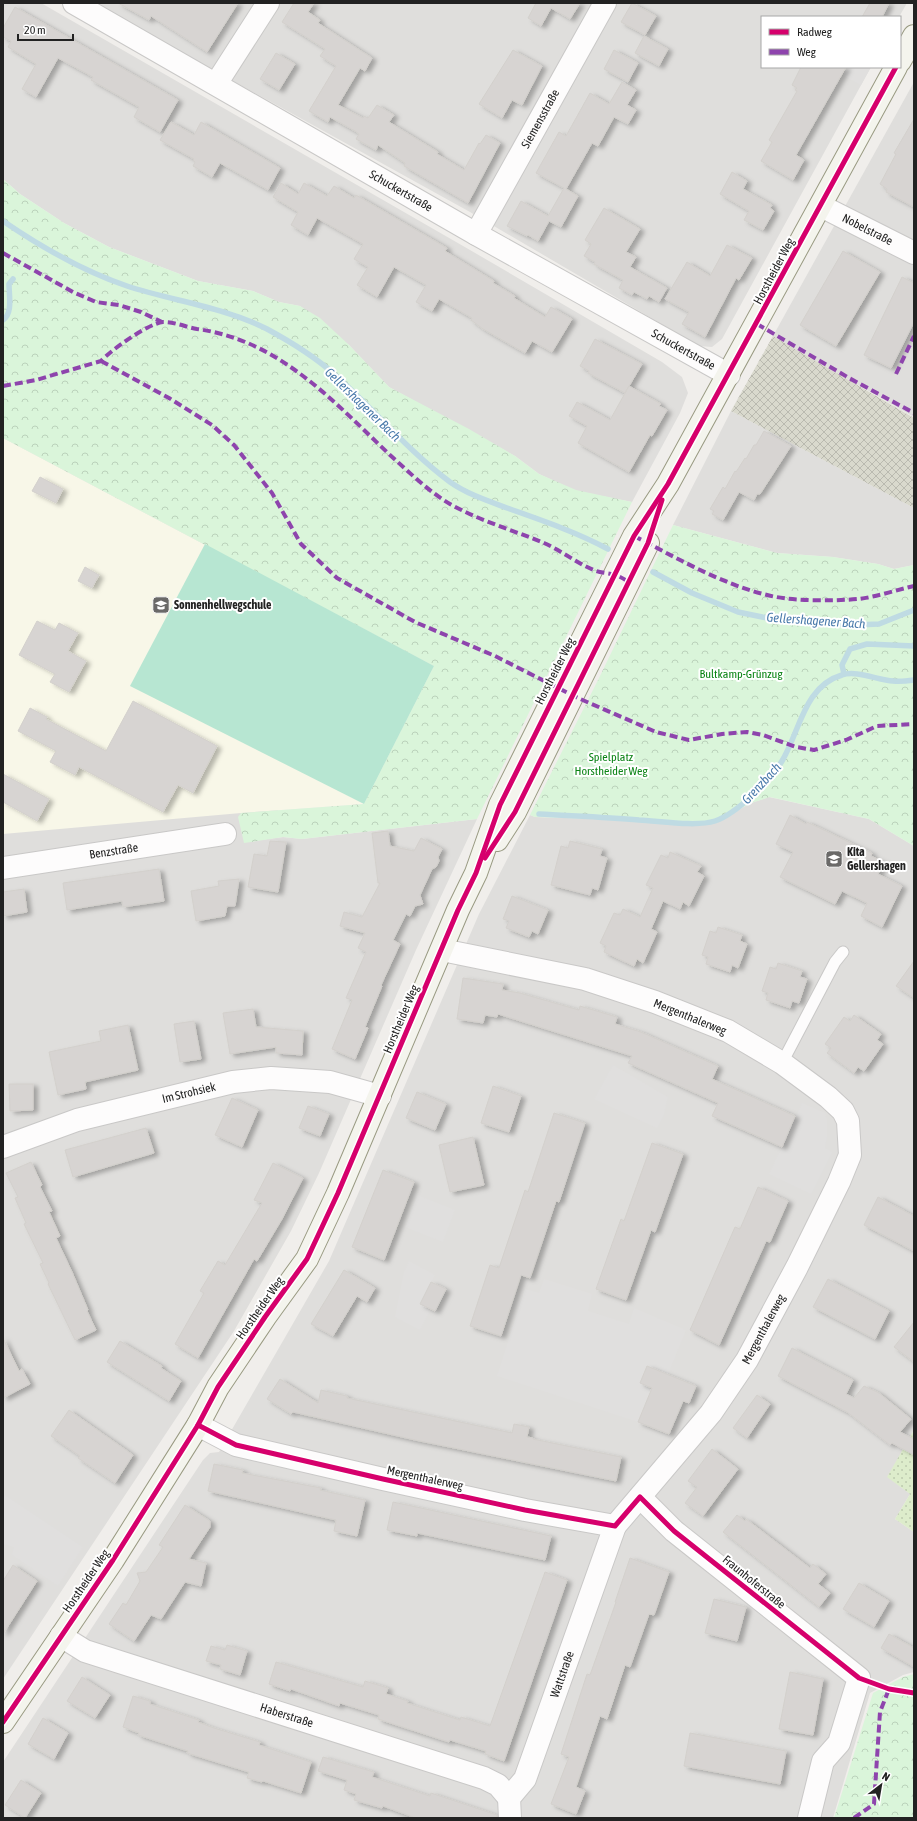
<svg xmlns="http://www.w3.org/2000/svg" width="917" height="1821" viewBox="0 0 917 1821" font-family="'Asap Condensed',sans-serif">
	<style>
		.residential { fill: #dfdedc }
		.education { fill: #f8f7e8 }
		.construction { fill: url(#construction-cross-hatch) }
		.grass { fill: url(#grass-dots) }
		.park { fill: url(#park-crowns) }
		.pitch { fill: #b7e6d2 }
		.parking { fill: #e0dfde }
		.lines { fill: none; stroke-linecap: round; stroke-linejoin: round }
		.stream { stroke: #bfdbe3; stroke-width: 5.5 }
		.building { fill: #d7d4d2; stroke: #d3d0cc; filter: url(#shadow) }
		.lane-casing { stroke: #c9c8c7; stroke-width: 13 }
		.street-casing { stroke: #c9c8c7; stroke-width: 24 }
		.secondary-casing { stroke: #999a82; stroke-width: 24 }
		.lane { stroke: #fdfcfc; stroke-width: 11 }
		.street { stroke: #fdfcfc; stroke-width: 22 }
		.secondary { stroke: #f4f4ed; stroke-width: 22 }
		.quiet { stroke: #8e44ad; stroke-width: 4; stroke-dasharray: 8 4; stroke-linecap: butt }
		.cycleway-casing { stroke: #fff; stroke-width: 8 }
		.cycleway { stroke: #d6006c; stroke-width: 5 }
		.labels { text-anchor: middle; stroke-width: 4; stroke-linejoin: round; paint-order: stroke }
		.street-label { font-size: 12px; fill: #222; stroke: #fff }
		.poi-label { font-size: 12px; font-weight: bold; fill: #222; stroke: #fff; text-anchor: start }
		.park-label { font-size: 12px; fill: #0c8416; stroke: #fff }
		.water-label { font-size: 13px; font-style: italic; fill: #4a7aab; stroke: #fff }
	</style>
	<defs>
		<pattern id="construction-cross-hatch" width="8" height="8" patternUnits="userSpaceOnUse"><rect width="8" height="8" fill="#d9d9cd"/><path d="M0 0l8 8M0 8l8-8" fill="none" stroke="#babab0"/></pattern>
		<pattern id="grass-dots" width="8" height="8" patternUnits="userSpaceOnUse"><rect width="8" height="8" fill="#ddeccb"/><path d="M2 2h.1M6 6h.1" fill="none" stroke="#bdcaae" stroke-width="1.8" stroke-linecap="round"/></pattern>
		<pattern id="park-crowns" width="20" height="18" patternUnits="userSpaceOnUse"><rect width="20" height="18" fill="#daf5da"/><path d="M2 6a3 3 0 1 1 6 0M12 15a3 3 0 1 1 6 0" fill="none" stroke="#bbd2bb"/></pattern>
		<filter id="shadow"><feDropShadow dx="4.5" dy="2.5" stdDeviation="2" flood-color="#0004"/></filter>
	</defs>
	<rect width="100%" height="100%" fill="#f0eeeb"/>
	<g class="residential">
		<path d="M3 3H41L470 250 662 362 682 377 688 393 680 413 632 502 576 491 539 474 515 456 389 387 349 345 300 306 279 302 253 291 198 281 109 247 64 223 20 194 3 179Z"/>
		<path d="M96 3H907L899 17H762V67H871L722 339 712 347 699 346 470 212 195 60Z"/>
		<path d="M914 82V417L773 336Z"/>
		<path d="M731 411 914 508V565L894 569 878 564 833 557 777 553 673 525Z"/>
		<path d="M3 438 434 666 244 842 283 837 302 839 477 819 416 950 319 1173 291 1231 234 1331 3 1679Z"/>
		<path d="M769 797 869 819 914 846V1430L888 1477 910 1494 895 1519 914 1532V1672L903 1675 870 1693 833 1818H3V1762L203 1460 210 1453 219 1452 329 1261 479 914 530 815 535 817 627 820 686 826 716 822 751 803Z"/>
	</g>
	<path class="education" d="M3 438 434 666 364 804 241 813 3 834Z"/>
	<path class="construction" d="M773 336 914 418V508L731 411Z"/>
	<path class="grass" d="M914 1430V1532L895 1519 910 1494 887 1477Z"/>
	<g class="park">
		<path d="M3 179 20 194 64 223 109 247 198 281 253 291 279 302 300 306 320 318 349 345 389 387 469 429 515 456 539 474 576 490 632 502 477 819 302 839 283 837 244 843 238 817 241 813 364 804 434 666 3 438Z"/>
		<path d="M673 525 777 553 833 557 878 564 894 569 914 565V846L869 819 770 797 751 803 716 822 686 826 627 820 535 817 530 815 599 678Z"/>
		<path d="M914 1674V1818H834L873 1693 903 1677Z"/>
	</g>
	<path class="pitch" d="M205 544 434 666 364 804 130 686Z"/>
	<g class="parking">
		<path d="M848 67H871L861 85 843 75Z"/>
		<path d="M613 1065 668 1097 664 1114 657 1128 594 1099Z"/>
		<path d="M802 1103 825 1113 827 1120V1137L825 1148 832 1152 811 1194 769 1174Z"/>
		<path d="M417 1195 455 1210 443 1242 405 1227Z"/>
		<path d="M409 1261 435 1275 420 1304 431 1309 420 1330 395 1317 404 1272Z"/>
		<path d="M544 1279 592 1294 588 1311 629 1324 634 1308 686 1330 668 1374 647 1366 640 1383 652 1388 638 1422 497 1376 525 1289 539 1293Z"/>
		<path d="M5 1495 83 1547 58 1586 12 1555 14 1547 3 1544V1498Z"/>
	</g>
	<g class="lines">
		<g class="stream">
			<path d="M3 221C41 247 83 271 127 286 173 301 224 307 267 329 291 342 314 356 334 374 374 409 407 450 450 482 467 494 488 501 507 508 541 520 576 532 608 549"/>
			<path d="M3 320C13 313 9 296 9 284L13 279"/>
			<path d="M653 572 692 593 738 612 767 618 820 623 856 625 879 624 914 610"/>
			<path d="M844 674 842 665 850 649 867 644 914 646"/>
			<path d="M539 814C573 816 606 817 639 820 660 821 696 827 715 821 736 814 771 780 782 761 800 731 804 686 842 675 856 670 878 680 893 681 900 682 907 681 914 680"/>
		</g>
	</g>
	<g class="building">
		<path d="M118 3H238L207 52 151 16 149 20Z"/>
		<path d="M294 3H314L308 12 320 20 318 23 372 58 365 71 360 68 338 105 363 118 364 116 368 118 377 105 394 115 389 122 438 152 437 154 464 170 479 143 480 144 486 135 500 143 468 203 404 166 405 163 378 145 376 150 356 139 359 134 355 131 330 117 328 122 309 111 336 66 320 56 325 49 282 22Z"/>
		<path d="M536 3H580L570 19 551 8 541 26 528 18Z"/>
		<path d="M632 3 656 16 645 35 621 22Z"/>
		<path d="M870 3H889L882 17H862Z"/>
		<path d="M15 7 178 100 160 132 134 117 139 107 91 80 93 77 58 58 36 97 22 89 36 64 8 47 11 41 3 37V28Z"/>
		<path d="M644 36 668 49 659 66 635 53Z"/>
		<path d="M513 50 542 66 522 105 512 100 502 118 479 104Z"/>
		<path d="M614 50 638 63 628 82 604 69Z"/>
		<path d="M276 53 295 64 279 90 260 79Z"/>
		<path d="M801 67H846L796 155 804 160 793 180 761 161 772 142 769 140 797 91 795 90 797 88 792 85Z"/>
		<path d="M622 82 636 90 627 105 636 110 628 124 614 117 598 146 592 143 566 189 578 196 561 227 549 221 538 241 528 235 527 236 507 226 521 201 548 216 564 188 536 173 559 132 566 136 590 93 609 104Z"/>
		<path d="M914 119V207L886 192 887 189 880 184 896 154 894 153Z"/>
		<path d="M171 122 194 135 201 122 280 168 268 190 220 163 212 177 193 166 195 162 193 160 194 159 160 140Z"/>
		<path d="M732 172 747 181 743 189 772 205 770 208 774 211 763 230 744 220 749 211 720 194Z"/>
		<path d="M281 183 298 194 304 183 327 196 334 186 354 198 356 195 447 248 445 251 494 281 493 283 515 296 514 298 545 317 551 307 572 319 552 352 532 341 525 353 483 329 471 320 472 318 439 299 432 311 416 302 426 285 394 267 377 297 357 285 368 267 354 259 363 244 317 218 308 235 291 225 298 212 273 197Z"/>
		<path d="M604 208 640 229 626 252 636 257 630 267 667 288 659 302 649 296 647 299 634 292 632 295 619 288 623 280 594 264 595 262 584 256 591 244 585 240Z"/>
		<path d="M727 245 752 258 739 280 736 278 705 337 682 324 689 312 665 299 687 262 710 276Z"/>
		<path d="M843 251 880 272 836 346 800 325Z"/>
		<path d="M902 277 914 283V322L891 368 864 355Z"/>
		<path d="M595 339 642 364 625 393 588 373 589 371 580 366Z"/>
		<path d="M629 386 661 404 659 406 667 410 652 436 650 435 629 472 578 443 587 426 569 416 577 402 610 420Z"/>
		<path d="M764 431 791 446 760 494H757L754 500 739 492 723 520 712 514 714 511 710 509 723 487 725 489 735 471 736 472 745 458 746 459 754 445H756Z"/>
		<path d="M40 477 63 489 56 503 32 491Z"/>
		<path d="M85 567 99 575 92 588 78 581Z"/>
		<path d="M37 621 55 630 59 623 78 633 68 651 86 661 69 692 50 682 55 674 19 655Z"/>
		<path d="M133 701 217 746 193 793 178 785 163 812 79 767 75 775 50 762 56 751 18 731 30 708 47 717 46 719 106 751Z"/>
		<path d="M3 774 49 799 37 821 3 802Z"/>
		<path d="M790 815 806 824 807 822 872 853 871 856 884 862 878 874 902 886 882 927 861 916 867 903 842 891 835 904 780 877 793 852 776 844Z"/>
		<path d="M388 831 390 846 414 851 421 838 442 849 438 857 439 861 436 867 432 869 420 895 423 904 415 906 410 916 406 914 393 940 400 944 381 985 382 986 365 1027 368 1028 355 1059 332 1049 352 1000 346 998 366 952 358 948 365 933 340 926 344 912 362 917 380 883H378L372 833Z"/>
		<path d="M270 841 286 842 278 892 248 887 254 854 267 856Z"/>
		<path d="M570 841 602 849 600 856 607 858 598 890 592 888 590 895 551 885 561 846 568 848Z"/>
		<path d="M670 852 701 866 697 872 704 876 689 906 683 902 680 909 663 901 651 929 657 932 643 963 637 959 634 966 604 952 606 946 600 943 614 913 620 915 623 909 640 917 653 888 646 885 661 855 668 858Z"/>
		<path d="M159 869 164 901 123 907 122 901 67 910 63 883Z"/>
		<path d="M239 879 235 906H227L225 916 196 921 191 891 219 886 218 881Z"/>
		<path d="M24 889 27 912 3 916V892Z"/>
		<path d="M512 896 548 910 538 934 532 931 529 937 506 928 509 921 503 919Z"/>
		<path d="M718 927 742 935 740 941 747 944 738 968 732 965 730 972 706 964 708 957 702 955 710 931 716 933Z"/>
		<path d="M914 961V998L896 986Z"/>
		<path d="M778 963 802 971 800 977 807 979 799 1003 792 1001 790 1008 766 1000 768 993 762 991 770 967 776 969Z"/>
		<path d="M463 978 503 984 502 990 520 993 579 1010 580 1006 617 1017 615 1024 641 1032 718 1066 712 1079 795 1116 782 1147 712 1116 718 1103 628 1063 632 1056 498 1014 497 1017 485 1015 483 1023 457 1019Z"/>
		<path d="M253 1009 256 1027 303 1031 302 1055 276 1053V1047L230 1054 223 1013Z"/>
		<path d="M854 1015 881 1034 877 1040 883 1044 864 1071 858 1067 854 1073 827 1053 831 1048 825 1044 844 1017 850 1021Z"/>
		<path d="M194 1021 201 1059 180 1062 174 1024Z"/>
		<path d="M128 1025 138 1070 85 1082 86 1089 58 1095 49 1052 101 1041 99 1031Z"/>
		<path d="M9 1084H33V1110L10 1111Z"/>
		<path d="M493 1086 521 1096 509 1132 481 1123Z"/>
		<path d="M417 1092 446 1104 435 1130 406 1118Z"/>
		<path d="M232 1098 258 1110 242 1147 215 1135Z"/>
		<path d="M308 1106 329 1114 320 1136 299 1128Z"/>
		<path d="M554 1113 585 1123 559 1202 556 1201 530 1278 521 1275 501 1336 470 1326 490 1265 499 1268 525 1190 528 1192Z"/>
		<path d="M146 1128 154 1153 73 1177 65 1150Z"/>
		<path d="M473 1137 484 1185 450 1192 439 1145Z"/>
		<path d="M652 1143 683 1154 655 1232 651 1230 626 1300 596 1289 621 1219 624 1221Z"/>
		<path d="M31 1162 42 1185 40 1187 52 1211 49 1212 60 1236 56 1238 72 1272 88 1310 87 1311 96 1330 75 1340 48 1284 49 1283 40 1264 43 1263 24 1224 26 1223 15 1198 18 1197 6 1173Z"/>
		<path d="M273 1163 303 1178 282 1219 257 1261 254 1259 198 1358 175 1344 204 1293 200 1291 218 1261 225 1265 262 1203 254 1200Z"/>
		<path d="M383 1170 414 1182 384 1260 352 1247Z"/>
		<path d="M758 1187 788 1201 770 1242 766 1241 719 1345 690 1330 735 1227 740 1229Z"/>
		<path d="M878 1197 914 1216V1251L864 1225Z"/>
		<path d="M344 1270 375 1288 367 1302 357 1296 333 1336 311 1324Z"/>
		<path d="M828 1279 889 1311 875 1339 813 1307Z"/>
		<path d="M431 1282 446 1289 435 1311 420 1304Z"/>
		<path d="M914 1322V1362L894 1347Z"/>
		<path d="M3 1338 19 1371 22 1369 30 1384 3 1398Z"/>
		<path d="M120 1341 162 1366 161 1368 181 1381 169 1401 107 1362Z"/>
		<path d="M792 1348 853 1380 846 1394 854 1398 864 1386 879 1393 911 1419 900 1432 914 1439V1455L892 1443 890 1445 847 1412 778 1376Z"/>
		<path d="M647 1366 696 1386 689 1403 683 1401 669 1434 638 1422 652 1388 640 1383Z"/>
		<path d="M280 1379 318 1403 321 1390 347 1396V1398L512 1433 514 1424 529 1427 527 1437 533 1438V1439L621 1457 616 1481 415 1440 293 1412 291 1414 267 1399Z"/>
		<path d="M757 1395 770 1404 747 1438 733 1428Z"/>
		<path d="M69 1410 133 1455 115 1483 78 1458 80 1456 51 1436Z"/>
		<path d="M712 1449 738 1469 703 1516 685 1503 697 1487 688 1481Z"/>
		<path d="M214 1464 243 1470 242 1473 321 1488 320 1490 365 1500 357 1536 334 1531 336 1520 208 1491Z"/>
		<path d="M393 1502 551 1536 545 1560 417 1533V1536L387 1530Z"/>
		<path d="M185 1505 210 1521V1527L189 1559 206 1563 201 1586 185 1582 161 1619 151 1615 134 1641 109 1624 123 1603 126 1605 140 1581 137 1573 146 1572 163 1547 159 1545Z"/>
		<path d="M737 1515 745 1521 746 1519 810 1568 813 1564 826 1574 818 1584 830 1593 819 1607 723 1532Z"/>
		<path d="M630 1558 669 1572 654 1615 649 1614 630 1667 625 1665 607 1719 600 1716 576 1787 585 1791 576 1814 551 1804 569 1757 561 1754 587 1674 590 1675 616 1602H615Z"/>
		<path d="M13 1565 37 1581 3 1634V1581Z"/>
		<path d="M545 1572 567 1580 504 1761 485 1754 486 1751 450 1740 449 1742 378 1719 379 1715 340 1703 339 1706 291 1689 290 1691 269 1684 276 1662 363 1687 365 1681 388 1688 386 1694 408 1701 407 1703 460 1720 461 1717 490 1726Z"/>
		<path d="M859 1583 889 1601 874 1627 843 1609Z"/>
		<path d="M714 1599 746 1607 737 1641 705 1633Z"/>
		<path d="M889 1634 914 1648V1667L881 1648Z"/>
		<path d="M227 1645 247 1651 240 1675 220 1669 221 1665 206 1661 211 1646 225 1650Z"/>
		<path d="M790 1672 823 1679 813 1735 779 1729Z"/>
		<path d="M82 1677 110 1695 95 1718 67 1701Z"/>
		<path d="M133 1696 150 1701V1704L199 1720 198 1722 214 1728 260 1742 259 1745 311 1762 301 1793 263 1781 262 1782 247 1778 249 1772 187 1753 188 1751 138 1735 139 1733 123 1727Z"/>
		<path d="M43 1718 68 1733 54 1759 28 1744Z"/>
		<path d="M690 1733 786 1751 780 1784 684 1766Z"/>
		<path d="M323 1757 374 1772 372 1777 430 1796 431 1793 497 1815V1818H416L383 1806 382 1808 354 1800 356 1794 344 1790 347 1780 318 1771Z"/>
		<path d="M21 1780 41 1793 25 1818 5 1805Z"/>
	</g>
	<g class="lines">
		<defs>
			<path id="lane" d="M782 1063 835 962 843 952"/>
			<g id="street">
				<path id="s1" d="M74 3 476 234 729 375"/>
				<path d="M216 84 268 3"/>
				<path id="s2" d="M821 206 914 253"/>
				<path id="s3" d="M476 234 605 3"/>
				<path id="s4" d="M3 868 225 834"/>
				<path id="s5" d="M3 1147 77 1120 233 1082 271 1078 330 1082 380 1096"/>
				<path id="s6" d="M198 1425 236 1445 383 1479 525 1510 615 1526 711 1413 747 1360 797 1267 839 1182 850 1155 848 1121 843 1111 828 1097 782 1063 728 1031 655 1002 585 979 442 950"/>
				<path d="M640 1497 674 1531 859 1678 839 1743 823 1761 809 1818"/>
				<path id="s7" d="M61 1636 85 1651 484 1778 498 1785 509 1798"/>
				<path id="s8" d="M510 1818 509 1798 525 1779 615 1526"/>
			</g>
			<g id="secondary">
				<path d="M900 61 914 36"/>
				<path d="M497 840 515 812 648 543"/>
				<path d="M3 1722 113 1560 198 1425 218 1387 265 1317 307 1259 338 1193 458 910 476 873 500 805 634 536 668 484 896 67"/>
			</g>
		</defs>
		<use href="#lane" class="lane-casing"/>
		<use href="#street" class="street-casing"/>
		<use href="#secondary" class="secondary-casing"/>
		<use href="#lane" class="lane"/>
		<use href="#street" class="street"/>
		<use href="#secondary" class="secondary"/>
		<g class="quiet">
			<path d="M3 253 73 292 96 302 119 305 141 312 162 322"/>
			<path d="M757 324 849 378 914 413"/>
			<path d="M101 361 169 398 212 425 234 445 272 493 301 544 337 578 415 622 495 656 578 698 656 732 689 740 722 734 747 732 763 735 796 747 814 750 846 740 877 726 914 724"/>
			<path d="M896 374 914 336"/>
			<path d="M3 386 36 380 101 361C111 350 149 323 163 322 175 322 186 327 197 329 279 340 333 401 390 455 409 472 428 491 450 504 480 521 513 530 544 543 562 551 578 564 596 571 602 573 609 573 615 575 619 576 624 579 629 582"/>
			<path d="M634 536C679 559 726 587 776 597 798 601 835 601 858 599 876 597 896 590 914 586"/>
			<path d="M854 1818 874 1804 880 1712 889 1689"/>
		</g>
		<defs>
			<g id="cycleway">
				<path d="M485 858 515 812 648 543 662 500"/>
				<path d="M198 1425 236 1445 383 1479 525 1510 615 1526 640 1497 674 1531 859 1678 889 1689 914 1693"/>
				<path d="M3 1722 113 1560 198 1425 218 1387 265 1317 307 1259 338 1193 458 910 476 873 500 805 634 536 668 484 896 67"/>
			</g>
		</defs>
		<use href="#cycleway" class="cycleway-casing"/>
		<use href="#cycleway" class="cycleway"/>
	</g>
	<defs>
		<symbol id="school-square" viewBox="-11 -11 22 22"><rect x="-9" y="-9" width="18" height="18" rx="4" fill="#6a6968" stroke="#fff"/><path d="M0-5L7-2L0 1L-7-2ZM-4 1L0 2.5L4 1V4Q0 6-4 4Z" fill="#fff"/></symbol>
	</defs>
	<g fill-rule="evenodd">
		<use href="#school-square" x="151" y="595" width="20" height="20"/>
		<use href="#school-square" x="824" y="849" width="20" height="20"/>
	</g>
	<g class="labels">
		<g class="street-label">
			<text dy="4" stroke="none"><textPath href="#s3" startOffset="132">Siemensstraße</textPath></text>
			<text dy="4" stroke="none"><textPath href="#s1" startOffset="377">Schuckertstraße</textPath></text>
			<text dy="4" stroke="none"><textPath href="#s2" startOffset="52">Nobelstraße</textPath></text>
			<text transform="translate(774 271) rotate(-62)" y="4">Horstheider Weg</text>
			<text dy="4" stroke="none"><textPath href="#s1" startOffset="701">Schuckertstraße</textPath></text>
			<text transform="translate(555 671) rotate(-63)" y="4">Horstheider Weg</text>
			<text dy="4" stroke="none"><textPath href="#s4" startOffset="112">Benzstraße</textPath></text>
			<text transform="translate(690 1017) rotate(22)" y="4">Mergenthalerweg</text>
			<text transform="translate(401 1019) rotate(-67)" y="4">Horstheider Weg</text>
			<text dy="4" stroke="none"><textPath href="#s5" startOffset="194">Im Strohsiek</textPath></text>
			<text transform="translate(260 1308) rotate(-55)" y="4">Horstheider Weg</text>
			<text dy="4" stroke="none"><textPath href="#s6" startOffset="678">Mergenthalerweg</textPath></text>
			<text transform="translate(425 1478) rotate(12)" y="4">Mergenthalerweg</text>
			<text transform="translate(86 1581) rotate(-56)" y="4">Horstheider Weg</text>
			<text transform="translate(754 1582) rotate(39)" y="4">Fraunhoferstraße</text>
			<text dy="4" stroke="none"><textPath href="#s8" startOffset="156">Wattstraße</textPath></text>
			<text dy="4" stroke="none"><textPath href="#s7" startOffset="240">Haberstraße</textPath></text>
		</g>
		<g class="poi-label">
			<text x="174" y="609">Sonnenhellwegschule</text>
			<text x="847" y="856">Kita<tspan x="847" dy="14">Gellershagen</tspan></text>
		</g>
		<g class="park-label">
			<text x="741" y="678">Bultkamp-Grünzug</text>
			<text x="611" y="761">Spielplatz<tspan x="611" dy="14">Horstheider Weg</tspan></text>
		</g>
		<g class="water-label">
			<text transform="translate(363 404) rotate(44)" y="5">Gellershagener Bach</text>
			<text transform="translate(816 620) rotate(4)" y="5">Gellershagener Bach</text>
			<text transform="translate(761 783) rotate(-47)" y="5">Grenzbach</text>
		</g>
	</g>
	<rect width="917" height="1821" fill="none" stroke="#222222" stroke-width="8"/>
	<rect x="761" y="16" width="140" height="52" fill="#ffffff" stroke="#a7a7a7"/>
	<rect x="769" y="29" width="20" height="6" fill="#d6006c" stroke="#a7a7a7"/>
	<text x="797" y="36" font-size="12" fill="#222222">Radweg</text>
	<rect x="769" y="49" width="20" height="6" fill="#8e44ad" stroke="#a7a7a7"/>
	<text x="797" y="56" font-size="12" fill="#222222">Weg</text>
	<g transform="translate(881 1785) rotate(31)" stroke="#ffffff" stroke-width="3" paint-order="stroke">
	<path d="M0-3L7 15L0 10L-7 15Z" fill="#222222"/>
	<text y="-6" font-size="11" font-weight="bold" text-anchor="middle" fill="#222222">N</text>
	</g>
	<path d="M18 34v6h55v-6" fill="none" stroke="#222222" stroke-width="2"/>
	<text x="24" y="34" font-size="12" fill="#222222" stroke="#ffffff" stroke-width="3" paint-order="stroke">20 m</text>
</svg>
